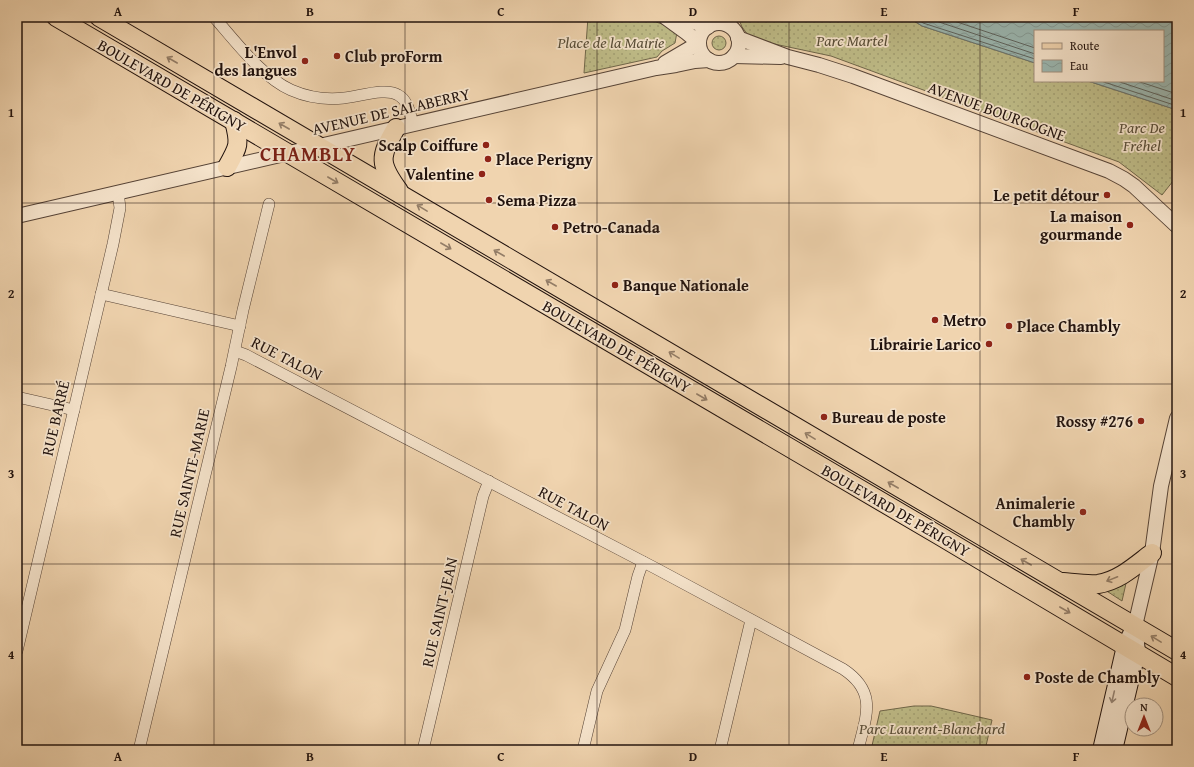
<svg xmlns="http://www.w3.org/2000/svg" width="1194" height="767" viewBox="0 0 1194 767" font-family="'Gentium Book Plus',serif">
	<style>
		.grass { fill: url(#grass-dots); stroke: #70674a }
		.water { fill: url(#water-waves); stroke: #6b7570 }
		.lines { fill: none; stroke-linecap: round; stroke-linejoin: round }
		.shore { stroke: #5e6560; stroke-width: 1 }
		.minor-casing { stroke: #564336; stroke-width: 12 }
		.tertiary-casing { stroke: #564336; stroke-width: 16 }
		.secondary-casing { stroke: #22130e; stroke-width: 18 }
		.primary-casing { stroke: #22130e; stroke-width: 20 }
		.minor { stroke: #f5e3cb; stroke-width: 11 }
		.tertiary { stroke: #f5e3cb; stroke-width: 14 }
		.secondary { stroke: #f5e3cb; stroke-width: 16 }
		.primary { stroke: #f0d4af; stroke-width: 18 }
		.oneway { stroke: #937d67 }
		.oneway2 { stroke: #968576 }
		.grid { fill: none; stroke: #22130e; stroke-width: 1; stroke-opacity: 0.55 }
		.poi-dot { fill: #8f2418; stroke: #f5e3cb; stroke-width: 1.5 }
		.labels { text-anchor: middle; stroke-width: 3.5; stroke-linejoin: round; paint-order: stroke }
		.park-label { font-size: 16px; font-style: italic; fill: #594e38; stroke: #f5e3cb }
		.poi-label { font-size: 16px; font-weight: bold; fill: #22130e; stroke: #f5e3cb; text-anchor: start }
		.street-label { font-size: 16px; fill: #22130e; stroke: #f5e3cb }
		.district-label { font-size: 20px; font-weight: bold; letter-spacing: 1px; fill: #7a1f14; stroke: #f5e3cb }
		.neatline { fill: none; stroke: #22130e; stroke-width: 1.5 }
		.grid-label { font-size: 13px; text-anchor: middle; font-weight: bold; fill: #22130e }
	</style>
	<defs>
		<pattern id="grass-dots" width="8" height="8" patternUnits="userSpaceOnUse"><rect width="8" height="8" fill="#bebb87"/><path d="M2 2h.1M6 6h.1" fill="none" stroke="#a3a073" stroke-width="1.8" stroke-linecap="round"/></pattern>
		<pattern id="water-waves" width="16" height="10" patternUnits="userSpaceOnUse"><rect width="16" height="10" fill="#9bb7b1"/><path d="M0 5q4-4 8 0t8 0" fill="none" stroke="#859c97"/></pattern>
	</defs>
	<rect width="100%" height="100%" fill="#f0d4af"/>
	<filter id="stains"><feTurbulence type="fractalNoise" baseFrequency=".005" numOctaves="4"/><feColorMatrix values="0 0 0 0 .2 0 0 0 0 .09 0 0 0 0 .02 0 0 0 .5 -.17"/></filter>
	<radialGradient id="worn" r=".72"><stop offset=".6" stop-color="#630" stop-opacity="0"/><stop offset="1" stop-color="#630" stop-opacity=".3"/></radialGradient>
	<g class="grass">
		<path d="M588 17H642L662 24 677 32 675 43 662 51 657 57 584 73Z"/>
		<path d="M738 17H907L922 26 1035 63V81H1088L1177 110V176L1162 195 1119 162 831 56 765 42 748 35 742 27Z"/>
		<circle cx="719" cy="43" r="7"/>
		<path d="M1127 579 1122 601 1102 588Z"/>
		<path d="M914 706H931L940 708 992 720 985 750H871L880 711Z"/>
	</g>
	<path class="water" d="M908 17H1177V110L1088 81H1163V31H1035V63L922 26Z"/>
	<g class="lines">
		<g class="shore">
			<path d="M915 17 923 23 1035 59"/>
			<path d="M924 17 1035 54"/>
			<path d="M942 17 1035 48"/>
			<path d="M1101 81 1177 106"/>
			<path d="M1117 81 1177 101"/>
			<path d="M1137 81 1177 94"/>
		</g>
		<defs>
			<g id="minor">
				<path d="M214 17C235 41 262 77 291 90 307 97 326 100 344 98 358 97 386 87 398 95 408 100 410 114 413 124"/>
				<path d="M731 17V27"/>
				<path d="M713 24 716 17"/>
				<path d="M101 294 240 326"/>
				<path d="M235 351 246 355 655 568 843 669C878 692 866 716 858 750"/>
				<path d="M17 397 74 410"/>
				<path d="M17 651 113 244 120 208 118 192"/>
				<path d="M139 750 231 367 243 310 269 204"/>
				<path d="M423 750 483 496 489 481"/>
				<path d="M583 750 597 691 625 630 638 576 643 562"/>
				<path d="M720 750 751 620"/>
			</g>
			<g id="tertiary">
				<path d="M665 17 687 33 699 43"/>
				<path d="M679 17 708 27"/>
				<circle cx="719" cy="43" r="20"/>
				<path d="M738 38 788 57 819 65 853 76 1109 171 1124 179 1134 186 1177 226"/>
				<path d="M734 56 781 57"/>
				<path d="M665 63 699 43"/>
				<path d="M17 216 656 68 676 65 695 61 709 60"/>
				<path d="M1135 626 1152 553 1161 486 1177 418"/>
			</g>
			<g id="secondary">
				<path d="M1101 750 1125 646 1135 626"/>
				<path d="M1114 750 1137 653 1136 642"/>
			</g>
			<g id="primary">
				<path d="M56 17 940 536 1177 677"/>
				<path d="M99 17 1177 651"/>
				<path d="M396 128C379 157 379 164 399 191"/>
				<path d="M227 167C239 146 240 144 234 121"/>
				<path d="M1063 582C1074 583 1087 585 1098 584 1119 581 1136 565 1152 553"/>
			</g>
		</defs>
		<use href="#minor" class="minor-casing"/>
		<use href="#tertiary" class="tertiary-casing"/>
		<use href="#secondary" class="secondary-casing"/>
		<use href="#primary" class="primary-casing"/>
		<use href="#minor" class="minor"/>
		<use href="#tertiary" class="tertiary"/>
		<use href="#secondary" class="secondary"/>
		<use href="#primary" class="primary"/>
	</g>
	<defs><path id="oneway-shaft" d="M-6 0H5M1.5-3L5.5 0L1.5 3" fill="none" stroke-width="1.6" stroke-linecap="round" stroke-linejoin="round"/></defs>
	<g class="oneway">
		<use href="#oneway-shaft" transform="translate(172 60) rotate(-150)"/>
		<use href="#oneway-shaft" transform="translate(284 126) rotate(-150)"/>
		<use href="#oneway-shaft" transform="translate(333 180) rotate(30)"/>
		<use href="#oneway-shaft" transform="translate(422 208) rotate(-149)"/>
		<use href="#oneway-shaft" transform="translate(446 246) rotate(30)"/>
		<use href="#oneway-shaft" transform="translate(499 253) rotate(-150)"/>
		<use href="#oneway-shaft" transform="translate(551 283) rotate(-150)"/>
		<use href="#oneway-shaft" transform="translate(674 355) rotate(-149)"/>
		<use href="#oneway-shaft" transform="translate(702 397) rotate(30)"/>
		<use href="#oneway-shaft" transform="translate(810 436) rotate(-149)"/>
		<use href="#oneway-shaft" transform="translate(893 485) rotate(-150)"/>
		<use href="#oneway-shaft" transform="translate(1026 562) rotate(-150)"/>
		<use href="#oneway-shaft" transform="translate(1112 579) rotate(158)"/>
		<use href="#oneway-shaft" transform="translate(1065 610) rotate(30)"/>
		<use href="#oneway-shaft" transform="translate(1156 639) rotate(-149)"/>
	</g>
	<use class="oneway2" href="#oneway-shaft" transform="translate(1113 697) rotate(103)"/>
	<path class="grid" d="M214 17V750M405 17V750M597 17V750M789 17V750M980 17V750M17 203H1177M17 384H1177M17 564H1177"/>
	<g class="poi-dot">
		<circle cx="337" cy="56" r="4"/>
		<circle cx="305" cy="61" r="4"/>
		<circle cx="486" cy="145" r="4"/>
		<circle cx="488" cy="159" r="4"/>
		<circle cx="482" cy="174" r="4"/>
		<circle cx="1107" cy="195" r="4"/>
		<circle cx="489" cy="200" r="4"/>
		<circle cx="1130" cy="225" r="4"/>
		<circle cx="555" cy="227" r="4"/>
		<circle cx="615" cy="285" r="4"/>
		<circle cx="935" cy="320" r="4"/>
		<circle cx="1009" cy="326" r="4"/>
		<circle cx="989" cy="344" r="4"/>
		<circle cx="824" cy="417" r="4"/>
		<circle cx="1141" cy="421" r="4"/>
		<circle cx="1083" cy="512" r="4"/>
		<circle cx="1027" cy="677" r="4"/>
	</g>
	<g class="labels">
		<g class="park-label">
			<text x="852" y="46">Parc Martel</text>
			<text x="611" y="48">Place de la Mairie</text>
			<text x="1142" y="133">Parc De<tspan x="1142" dy="18">Fréhel</tspan></text>
			<text x="932" y="734">Parc Laurent-Blanchard</text>
		</g>
		<g class="poi-label">
			<text x="297" y="58" text-anchor="end">L'Envol<tspan x="297" dy="18">des langues</tspan></text>
			<text x="345" y="62">Club proForm</text>
			<text x="478" y="151" text-anchor="end">Scalp Coiffure</text>
			<text x="496" y="165">Place Perigny</text>
			<text x="474" y="180" text-anchor="end">Valentine</text>
			<text x="1099" y="201" text-anchor="end">Le petit détour</text>
			<text x="497" y="206">Sema Pizza</text>
			<text x="1122" y="222" text-anchor="end">La maison<tspan x="1122" dy="18">gourmande</tspan></text>
			<text x="563" y="233">Petro-Canada</text>
			<text x="623" y="291">Banque Nationale</text>
			<text x="943" y="326">Metro</text>
			<text x="1017" y="332">Place Chambly</text>
			<text x="981" y="350" text-anchor="end">Librairie Larico</text>
			<text x="832" y="423">Bureau de poste</text>
			<text x="1133" y="427" text-anchor="end">Rossy #276</text>
			<text x="1075" y="509" text-anchor="end">Animalerie<tspan x="1075" dy="18">Chambly</tspan></text>
			<text x="1035" y="683">Poste de Chambly</text>
		</g>
		<g class="street-label">
			<text transform="translate(172 85) rotate(30)" y="6">BOULEVARD DE PÉRIGNY</text>
			<text transform="translate(391 111) rotate(-13)" y="6">AVENUE DE SALABERRY</text>
			<text transform="translate(997 111) rotate(20)" y="6">AVENUE BOURGOGNE</text>
			<text transform="translate(617 346) rotate(30)" y="6">BOULEVARD DE PÉRIGNY</text>
			<text transform="translate(287 358) rotate(27)" y="6">RUE TALON</text>
			<text transform="translate(55 418) rotate(-77)" y="6">RUE BARRÉ</text>
			<text transform="translate(189 473) rotate(-77)" y="6">RUE SAINTE-MARIE</text>
			<text transform="translate(574 508) rotate(28)" y="6">RUE TALON</text>
			<text transform="translate(896 510) rotate(30)" y="6">BOULEVARD DE PÉRIGNY</text>
			<text transform="translate(439 612) rotate(-77)" y="6">RUE SAINT-JEAN</text>
		</g>
		<g class="district-label">
			<text x="308" y="161">CHAMBLY</text>
		</g>
	</g>
	<rect width="1194" height="767" fill="none" stroke="#f0d4af" stroke-width="44"/>
	<rect x="1034" y="30" width="130" height="52" fill="#f5e3cb" stroke="#a1907f"/>
	<rect x="1042" y="43" width="20" height="6" fill="#f0d4af" stroke="#a1907f"/>
	<text x="1070" y="50" font-size="12" fill="#22130e">Route</text>
	<rect x="1042" y="60" width="20" height="12" fill="url(#water-waves)" stroke="#a1907f"/>
	<text x="1070" y="70" font-size="12" fill="#22130e">Eau</text>
	<g transform="translate(1144 717)"><circle r="19" fill="#f5e3cb" stroke="#a1907f"/>
	<path d="M0-3L7 15L0 10L-7 15Z" fill="#8f2418"/>
	<text y="-6" font-size="11" font-weight="bold" text-anchor="middle" fill="#22130e">N</text>
	</g>
	<rect x="22" y="22" width="1150" height="723" class="neatline"/>
	<g class="grid-label">
		<text x="118" y="16">A</text>
		<text x="310" y="16">B</text>
		<text x="501" y="16">C</text>
		<text x="693" y="16">D</text>
		<text x="884" y="16">E</text>
		<text x="1076" y="16">F</text>
		<text x="11" y="117">1</text>
		<text x="1183" y="117">1</text>
		<text x="11" y="298">2</text>
		<text x="1183" y="298">2</text>
		<text x="11" y="478">3</text>
		<text x="1183" y="478">3</text>
		<text x="11" y="659">4</text>
		<text x="1183" y="659">4</text>
		<text x="118" y="761">A</text>
		<text x="310" y="761">B</text>
		<text x="501" y="761">C</text>
		<text x="693" y="761">D</text>
		<text x="884" y="761">E</text>
		<text x="1076" y="761">F</text>
	</g>
	<rect width="100%" height="100%" filter="url(#stains)"/>
	<rect width="100%" height="100%" fill="url(#worn)"/>
</svg>
